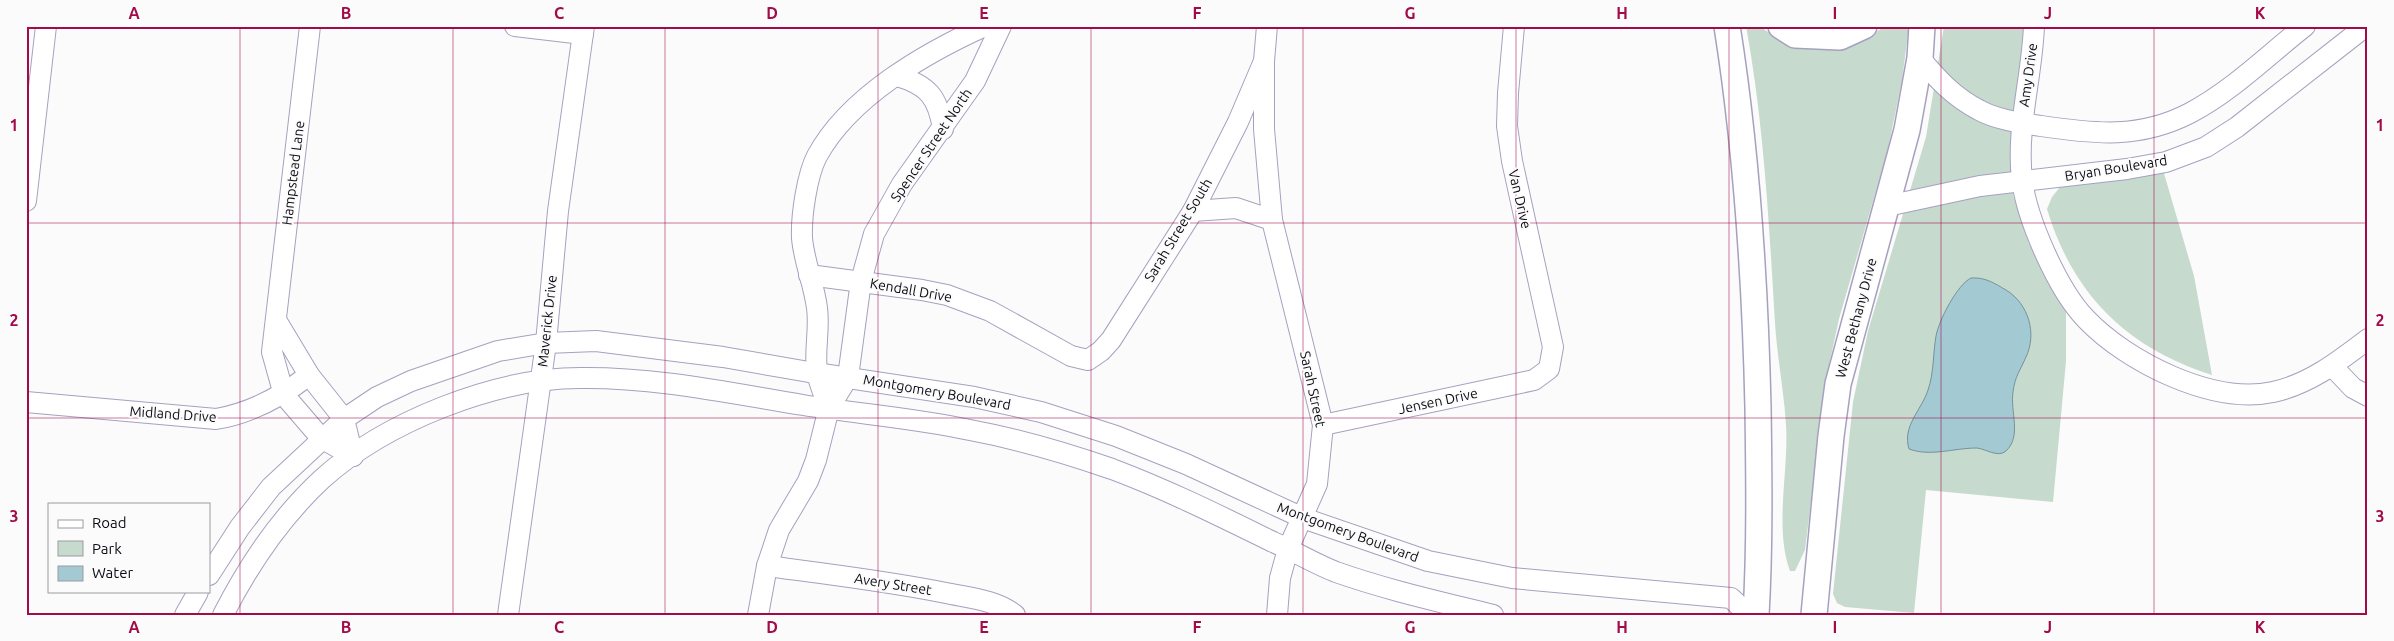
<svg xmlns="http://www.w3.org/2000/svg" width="2394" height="641" viewBox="0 0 2394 641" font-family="Ubuntu,sans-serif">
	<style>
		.green { fill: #c6dace }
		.water { fill: #a3cad2; stroke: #76919a }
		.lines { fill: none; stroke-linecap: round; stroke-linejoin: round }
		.minor-casing { stroke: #a5a1bf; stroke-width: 22 }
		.major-casing { stroke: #a5a1bf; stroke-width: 28 }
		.minor { stroke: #fff; stroke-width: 20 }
		.major { stroke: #fff; stroke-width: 25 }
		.grid { fill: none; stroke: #a20a48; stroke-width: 1; stroke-opacity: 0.55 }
		.labels { text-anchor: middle; stroke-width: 4; stroke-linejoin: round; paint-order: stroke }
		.street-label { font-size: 14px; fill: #0d0c16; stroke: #fbfbfb }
		.neatline { fill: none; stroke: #a20a48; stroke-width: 2 }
		.grid-label { font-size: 16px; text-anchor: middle; font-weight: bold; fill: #a20a48 }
	</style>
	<rect width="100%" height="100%" fill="#fbfbfb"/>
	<g class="green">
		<path d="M1746 26H1759L1779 39 1852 45 1864 40 1885 26H1909L1902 80 1888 149 1839 319 1826 379 1805 550 1795 571H1790C1774 528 1789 471 1786 425 1784 391 1777 357 1775 323 1769 224 1764 124 1746 26Z"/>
		<path d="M1944 26H2028L2020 91 2013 195 2029 244 2066 305V361L2053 502 1926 490 1914 613 1845 607 1837 603 1833 594 1853 402 1868 331 1926 137Z"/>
		<path d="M2163 170 2194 276 2212 375C2127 348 2073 295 2047 209L2052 197 2060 187Z"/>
	</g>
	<path class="water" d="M1971 278C1985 277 1994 283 2006 290 2029 304 2037 334 2026 357 2020 371 2015 376 2013 392 2010 412 2022 436 2006 451 1998 458 1986 449 1977 448 1953 448 1931 457 1909 449 1902 426 1921 411 1928 390 1934 373 1933 353 1936 336 1939 320 1957 285 1971 278Z"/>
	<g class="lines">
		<defs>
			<g id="minor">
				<path d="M310 26 272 352 284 395 321 438 353 456"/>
				<path d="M515 26 583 34"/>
				<path d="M1267 26 1264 61V129L1272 220 1323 425 1317 484 1288 549 1280 578 1277 615"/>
				<path d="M2034 26C2032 78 2016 127 2022 180 2027 220 2058 290 2086 319 2127 362 2213 405 2273 392 2310 384 2339 361 2368 339"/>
				<path d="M1920 58C1937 79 1954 97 1979 110 1997 120 2022 123 2041 126 2095 134 2140 139 2190 113 2232 91 2268 55 2305 26"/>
				<path d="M897 76C928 85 938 97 943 129"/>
				<path d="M26 201 46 26"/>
				<path d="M1887 206 1980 186 2127 169 2166 162 2206 147 2237 127 2366 26"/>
				<path d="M1193 211 1236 208 1272 220"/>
				<path d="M809 275 922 290 947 295 990 311 1071 356 1088 360 1101 351 1111 340 1193 211 1238 122 1264 61"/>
				<path d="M276 320 309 375 344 419 353 456"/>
				<path d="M2333 367 2353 388 2368 396"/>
				<path d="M26 402 216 419C251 413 281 397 309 375"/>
				<path d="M829 408C825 397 819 384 817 372 814 351 820 329 817 308 814 284 804 262 802 238 801 216 807 175 817 156 849 97 925 53 985 26"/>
				<path d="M1323 425 1534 380 1549 369 1553 347 1512 161 1507 126 1508 93 1514 26"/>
				<path d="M767 566C827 574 887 581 946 593 970 598 996 600 1015 615"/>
				<path d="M209 575 240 527 271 487 344 419 377 397 411 381 498 351 546 343 596 341 723 357 809 372 974 397 1041 412 1116 436 1186 464 1303 518 1428 561 1512 578 1731 598 1749 615"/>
				<path d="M185 615 198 592"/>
				<path d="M223 615C248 566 282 516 322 479 385 422 495 378 580 378 655 377 729 393 803 405 859 414 915 418 970 430 1018 439 1066 453 1112 469 1168 490 1220 516 1273 542 1294 551 1315 564 1336 572 1387 590 1441 602 1493 615"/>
				<path d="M508 615 546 343 558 211 584 26"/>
				<path d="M758 615 767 566 779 530 808 481 816 460 829 408 848 377 861 281 874 234 902 184 975 81 1001 26"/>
			</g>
			<g id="major">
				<path d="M1727 26C1747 152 1755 279 1758 407 1759 476 1760 545 1756 615"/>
				<path d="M1781 26 1795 35 1840 37 1864 26"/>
				<path d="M1814 615 1831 436 1838 384 1907 130 1920 58 1922 26"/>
			</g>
		</defs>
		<use href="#minor" class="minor-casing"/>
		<use href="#major" class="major-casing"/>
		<use href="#minor" class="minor"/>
		<use href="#major" class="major"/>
	</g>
	<path class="grid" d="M240 26V615M453 26V615M665 26V615M878 26V615M1091 26V615M1303 26V615M1516 26V615M1729 26V615M1941 26V615M2154 26V615M26 223H2368M26 418H2368"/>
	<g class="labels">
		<g class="street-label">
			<text transform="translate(2028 75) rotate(-82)" y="5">Amy Drive</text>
			<text transform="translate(931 145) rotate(-56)" y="5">Spencer Street North</text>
			<text transform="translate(2116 168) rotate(-9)" y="5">Bryan Boulevard</text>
			<text transform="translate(293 173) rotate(-83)" y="5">Hampstead Lane</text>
			<text transform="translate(1520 199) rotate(77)" y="5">Van Drive</text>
			<text transform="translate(1178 230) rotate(-59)" y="5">Sarah Street South</text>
			<text transform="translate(911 290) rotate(10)" y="5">Kendall Drive</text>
			<text transform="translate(1856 318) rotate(-75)" y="5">West Bethany Drive</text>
			<text transform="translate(547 321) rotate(-84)" y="5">Maverick Drive</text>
			<text transform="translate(1313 389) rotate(78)" y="5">Sarah Street</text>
			<text transform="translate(937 392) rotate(10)" y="5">Montgomery Boulevard</text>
			<text transform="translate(1438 401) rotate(-12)" y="5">Jensen Drive</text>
			<text transform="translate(173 414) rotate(4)" y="5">Midland Drive</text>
			<text transform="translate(1348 532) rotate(20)" y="5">Montgomery Boulevard</text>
			<text transform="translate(893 584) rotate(9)" y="5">Avery Street</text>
		</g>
	</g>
	<rect width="2394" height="641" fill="none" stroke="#fbfbfb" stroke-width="55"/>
	<rect x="48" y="503" width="162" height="90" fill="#fbfbfb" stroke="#9c9b9f"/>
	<rect x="58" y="520" width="25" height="8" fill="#ffffff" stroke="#9c9b9f"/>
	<text x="92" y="528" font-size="15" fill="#0d0c16">Road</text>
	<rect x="58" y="541" width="25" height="15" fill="#c6dace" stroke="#9c9b9f"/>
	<text x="92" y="554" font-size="15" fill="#0d0c16">Park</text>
	<rect x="58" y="566" width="25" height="15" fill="#a3cad2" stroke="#9c9b9f"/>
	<text x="92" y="578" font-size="15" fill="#0d0c16">Water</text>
	<rect x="28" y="28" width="2338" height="586" class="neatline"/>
	<g class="grid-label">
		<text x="134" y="19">A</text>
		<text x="346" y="19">B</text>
		<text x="559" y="19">C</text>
		<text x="772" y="19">D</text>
		<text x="984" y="19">E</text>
		<text x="1197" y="19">F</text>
		<text x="1410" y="19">G</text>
		<text x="1622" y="19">H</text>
		<text x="1835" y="19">I</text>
		<text x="2048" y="19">J</text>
		<text x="2260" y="19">K</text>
		<text x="14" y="131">1</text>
		<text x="2380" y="131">1</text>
		<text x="14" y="326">2</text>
		<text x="2380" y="326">2</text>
		<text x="14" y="522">3</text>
		<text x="2380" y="522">3</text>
		<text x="134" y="633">A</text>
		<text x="346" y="633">B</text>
		<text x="559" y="633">C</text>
		<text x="772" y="633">D</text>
		<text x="984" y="633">E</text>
		<text x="1197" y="633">F</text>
		<text x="1410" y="633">G</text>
		<text x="1622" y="633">H</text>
		<text x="1835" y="633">I</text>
		<text x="2048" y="633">J</text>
		<text x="2260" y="633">K</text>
	</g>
</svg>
